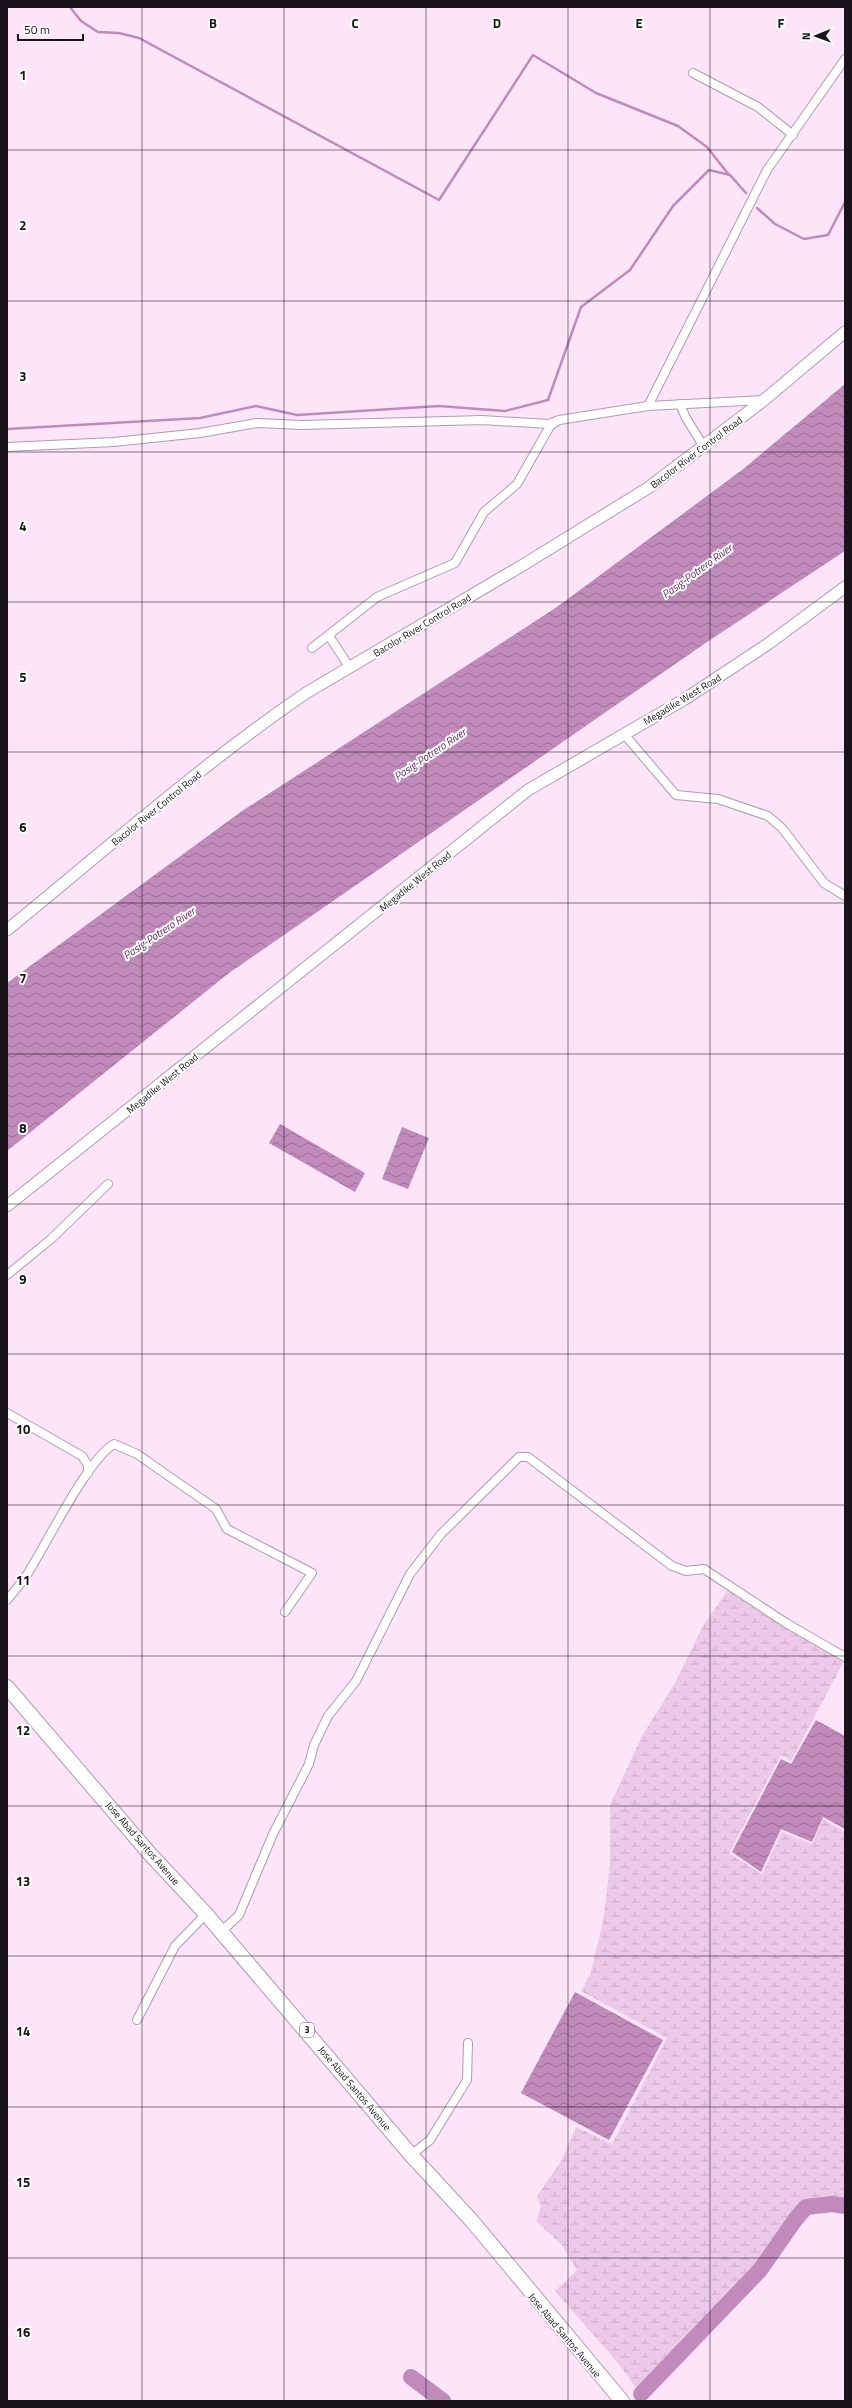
<svg xmlns="http://www.w3.org/2000/svg" width="852" height="2408" viewBox="0 0 852 2408" font-family="'Titillium Web',sans-serif">
	<style>
		.wetland { fill: url(#wetland-marsh) }
		.water { fill: url(#water-waves) }
		.lines { fill: none; stroke-linecap: round; stroke-linejoin: round }
		.stream { stroke: #c08abb; stroke-width: 2.5 }
		.river { stroke: #c08abb; stroke-width: 16 }
		.minor-casing { stroke: #b09bae; stroke-width: 10 }
		.tertiary-casing { stroke: #b09bae; stroke-width: 13 }
		.trunk-casing { stroke: #b09bae; stroke-width: 16 }
		.minor { stroke: #fff; stroke-width: 8 }
		.tertiary { stroke: #fff; stroke-width: 11 }
		.trunk { stroke: #fff; stroke-width: 14 }
		.grid { fill: none; stroke: #1a1319; stroke-width: 1; stroke-opacity: 0.55 }
		.labels { text-anchor: middle; stroke-width: 4; stroke-linejoin: round; paint-order: stroke }
		.shield { fill: #fff; stroke: #5f5a5e; stroke-width: 1 }
		.shield-label { font-size: 9px; font-weight: bold; fill: #1a1319 }
		.street-label { font-size: 10px; fill: #1a1319; stroke: #fff }
		.water-label { font-size: 11px; font-style: italic; fill: #632360; stroke: #fff }
		.grid-label { font-size: 13px; text-anchor: middle; font-weight: bold; fill: #1a1319; stroke: #fff; stroke-width: 4; stroke-linejoin: round; paint-order: stroke }
	</style>
	<defs>
		<pattern id="wetland-marsh" width="20" height="14" patternUnits="userSpaceOnUse"><rect width="20" height="14" fill="#edc9e9"/><path d="M1 5h8M5 5V1M11 12h8M15 12V8" fill="none" stroke="#cbacc7"/></pattern>
		<pattern id="water-waves" width="16" height="10" patternUnits="userSpaceOnUse"><rect width="16" height="10" fill="#c08abb"/><path d="M0 5q4-4 8 0t8 0" fill="none" stroke="#9b7097"/></pattern>
	</defs>
	<rect width="100%" height="100%" fill="#fce5f9"/>
	<path class="wetland" d="M732 1584 785 1624 844 1661 791 1761 781 1755 729 1853 762 1874 782 1832 812 1844 823 1819 845 1832V2204L832 2202 805 2205 793 2218 758 2269 639 2392 618 2363 555 2291 577 2270 562 2245 536 2221 541 2207 537 2196 561 2161 576 2127 612 2144 667 2038 581 1991 590 1975 603 1922 610 1864V1805L642 1736 675 1683 703 1626Z"/>
	<g class="water">
		<path d="M845 384V551L707 642 229 973 7 1151V983L242 811 557 607 742 470Z"/>
		<path d="M280 1124 365 1173 355 1192 269 1143Z"/>
		<path d="M402 1127 429 1138 408 1189 382 1179Z"/>
		<path d="M816 1720 845 1736V1829L823 1817 812 1842 781 1829 761 1872 732 1852 781 1759 791 1764Z"/>
		<path d="M575 1992 663 2040 609 2140 521 2093Z"/>
	</g>
	<g class="lines">
		<g class="stream">
			<path d="M70 7 81 21 98 32 119 33 139 38 439 200 533 55 596 93 678 126 707 147 729 175"/>
			<path d="M757 208 775 224 804 239 828 235 845 202"/>
			<path d="M7 429 200 418 256 406 297 415 439 406 505 411 548 400 581 307 630 270 673 206 709 170 730 175 746 193"/>
		</g>
		<g class="river">
			<path d="M411 2377 443 2401"/>
			<path d="M641 2394 760 2270 795 2220 806 2207 832 2204 845 2206"/>
		</g>
		<defs>
			<g id="minor">
				<path d="M693 73 758 107 793 135"/>
				<path d="M680 404 686 418 704 447"/>
				<path d="M648 406 767 170 845 59"/>
				<path d="M7 447 114 442 200 433 257 423 302 425 482 420 549 424 559 420 648 406 764 400"/>
				<path d="M329 636 350 668"/>
				<path d="M312 648 377 597 455 563 484 512 517 484 550 426 556 422"/>
				<path d="M624 734 676 795 718 799 768 816 782 828 824 883 845 896"/>
				<path d="M7 1275 51 1239 108 1184"/>
				<path d="M7 1413 82 1456 88 1465V1473"/>
				<path d="M7 1600C14 1591 22 1583 28 1573 47 1543 87 1460 114 1444L137 1454 216 1509 227 1529 312 1573 285 1612"/>
				<path d="M221 1932 239 1915 273 1834 309 1764 314 1745 328 1716 356 1681 410 1574 441 1534 519 1457H528L672 1566 686 1571 704 1569 786 1623 845 1657"/>
				<path d="M137 2020 175 1946 206 1914"/>
				<path d="M411 2155 430 2140 467 2080 468 2043"/>
			</g>
			<g id="tertiary">
				<path d="M7 930C105 850 201 765 306 693L523 565 648 488 764 400 845 332"/>
				<path d="M7 1206 528 790 685 699 768 644 845 587"/>
			</g>
			<path id="trunk" d="M7 1687 150 1854 206 1914 411 2155 472 2221 622 2401"/>
		</defs>
		<use href="#minor" class="minor-casing"/>
		<use href="#tertiary" class="tertiary-casing"/>
		<use href="#trunk" class="trunk-casing"/>
		<use href="#minor" class="minor"/>
		<use href="#tertiary" class="tertiary"/>
		<use href="#trunk" class="trunk"/>
	</g>
	<path class="grid" d="M142 7V2401M284 7V2401M426 7V2401M568 7V2401M710 7V2401M7 150H845M7 301H845M7 452H845M7 602H845M7 752H845M7 903H845M7 1054H845M7 1204H845M7 1354H845M7 1505H845M7 1656H845M7 1806H845M7 1956H845M7 2107H845M7 2258H845"/>
	<g class="labels">
		<rect class="shield" x="300" y="2023" width="14" height="14" rx="3"/>
		<g class="shield-label">
			<text x="307" y="2033">3</text>
		</g>
		<g class="street-label">
			<text transform="translate(696 452) rotate(-37)" y="4">Bacolor River Control Road</text>
			<text transform="translate(422 625) rotate(-31)" y="4">Bacolor River Control Road</text>
			<text transform="translate(682 699) rotate(-31)" y="4">Megadike West Road</text>
			<text transform="translate(156 808) rotate(-39)" y="4">Bacolor River Control Road</text>
			<text transform="translate(415 881) rotate(-39)" y="4">Megadike West Road</text>
			<text transform="translate(162 1083) rotate(-39)" y="4">Megadike West Road</text>
			<text transform="translate(143 1843) rotate(49)" y="4">Jose Abad Santos Avenue</text>
			<text transform="translate(355 2088) rotate(50)" y="4">Jose Abad Santos Avenue</text>
			<text transform="translate(565 2335) rotate(50)" y="4">Jose Abad Santos Avenue</text>
		</g>
		<g class="water-label">
			<text transform="translate(697 571) rotate(-36)" y="4">Pasig-Potrero River</text>
			<text transform="translate(430 754) rotate(-34)" y="4">Pasig-Potrero River</text>
			<text transform="translate(159 933) rotate(-34)" y="4">Pasig-Potrero River</text>
		</g>
	</g>
	<g class="grid-label">
		<text x="213" y="28">B</text>
		<text x="355" y="28">C</text>
		<text x="497" y="28">D</text>
		<text x="639" y="28">E</text>
		<text x="781" y="28">F</text>
		<text x="23" y="80">1</text>
		<text x="23" y="230">2</text>
		<text x="23" y="381">3</text>
		<text x="23" y="531">4</text>
		<text x="23" y="682">5</text>
		<text x="23" y="832">6</text>
		<text x="23" y="983">7</text>
		<text x="23" y="1133">8</text>
		<text x="23" y="1284">9</text>
		<text x="23" y="1434">10</text>
		<text x="23" y="1585">11</text>
		<text x="23" y="1735">12</text>
		<text x="23" y="1886">13</text>
		<text x="23" y="2036">14</text>
		<text x="23" y="2187">15</text>
		<text x="23" y="2337">16</text>
	</g>
	<rect width="852" height="2408" fill="none" stroke="#1a1319" stroke-width="16"/>
	<g transform="translate(816 36) rotate(269)" stroke="#ffffff" stroke-width="3" paint-order="stroke">
	<path d="M0-3L7 15L0 10L-7 15Z" fill="#1a1319"/>
	<text y="-6" font-size="11" font-weight="bold" text-anchor="middle" fill="#1a1319">N</text>
	</g>
	<path d="M18 34v6h65v-6" fill="none" stroke="#1a1319" stroke-width="2"/>
	<text x="24" y="34" font-size="12" fill="#1a1319" stroke="#ffffff" stroke-width="3" paint-order="stroke">50 m</text>
</svg>
